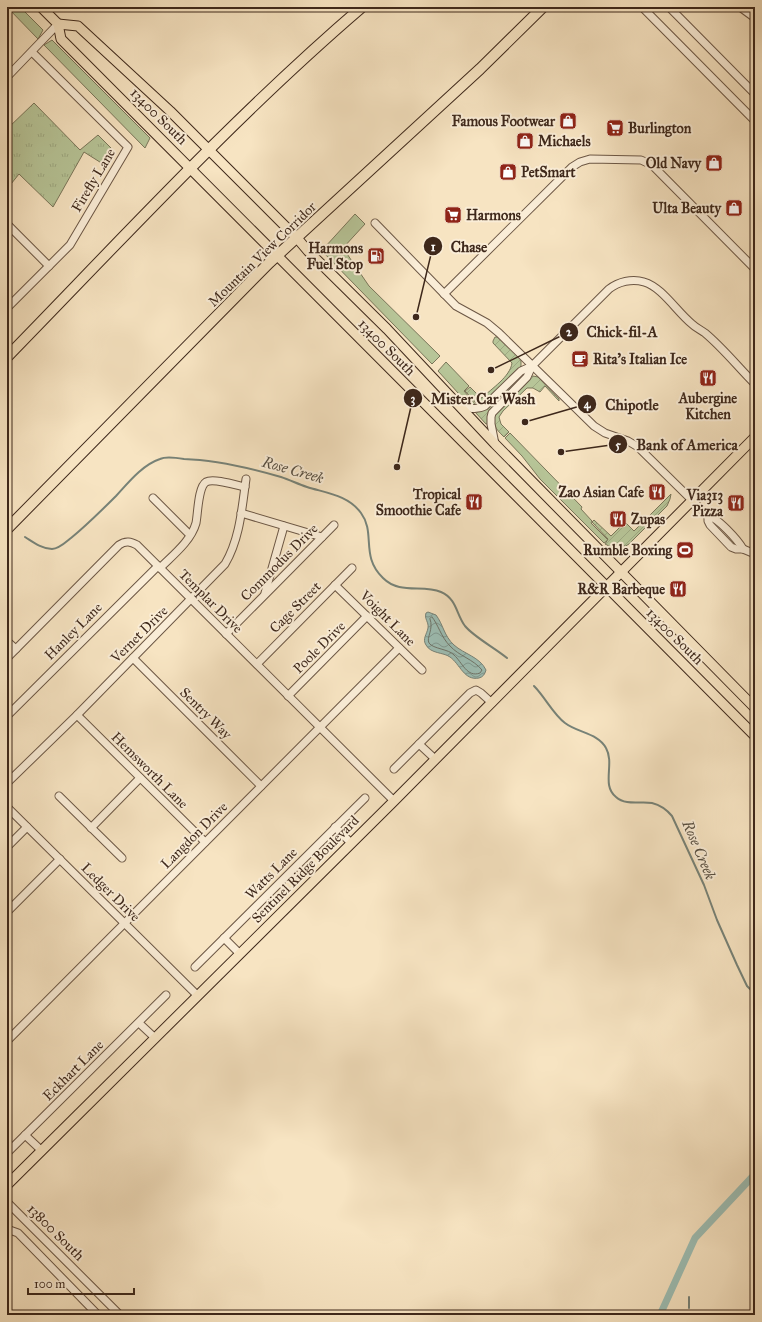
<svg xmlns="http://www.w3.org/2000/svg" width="762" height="1322" viewBox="0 0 762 1322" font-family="'IM FELL Great Primer',serif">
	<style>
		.grass { fill: #b7c598; stroke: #7a765a }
		.park { fill: url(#park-tufts); stroke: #7a765a }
		.garden { fill: url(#garden-furrows); stroke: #7a765a }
		.water { fill: url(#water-waves); stroke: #778277 }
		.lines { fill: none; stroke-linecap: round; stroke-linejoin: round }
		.shore { stroke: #6e7368; stroke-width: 1 }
		.stream { stroke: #778277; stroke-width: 2 }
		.canal { stroke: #9dbeb4; stroke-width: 7 }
		.minor-casing { stroke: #6c5745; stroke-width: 9 }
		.major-casing { stroke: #3e281b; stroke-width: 11 }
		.highway-casing { stroke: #3e281b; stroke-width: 12 }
		.minor { stroke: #faedd7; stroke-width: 7 }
		.major { stroke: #f7e4c2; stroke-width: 9 }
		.highway { stroke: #f7e4c2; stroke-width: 10 }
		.labels { text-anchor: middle; stroke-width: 4; stroke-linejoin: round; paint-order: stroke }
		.street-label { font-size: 14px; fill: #3e281b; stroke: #faedd7 }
		.poi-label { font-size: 14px; font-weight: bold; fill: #3e281b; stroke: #faedd7; text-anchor: end }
		.water-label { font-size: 15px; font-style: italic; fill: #564e41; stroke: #faedd7 }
		.leader { fill: none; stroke: #3e281b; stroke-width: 1.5 }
		.callout-dot { fill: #3e281b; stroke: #faedd7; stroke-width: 1.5 }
		.mark-label { font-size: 12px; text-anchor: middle; font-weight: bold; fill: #fff }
		.callout-label { font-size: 15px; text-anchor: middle; font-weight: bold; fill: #3e281b; stroke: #faedd7; stroke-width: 4; stroke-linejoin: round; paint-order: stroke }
	</style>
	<defs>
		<pattern id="park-tufts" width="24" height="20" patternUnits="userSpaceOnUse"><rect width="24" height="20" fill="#b7c598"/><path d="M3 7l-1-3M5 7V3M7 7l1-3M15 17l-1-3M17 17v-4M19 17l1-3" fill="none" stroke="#9ea982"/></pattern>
		<pattern id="garden-furrows" width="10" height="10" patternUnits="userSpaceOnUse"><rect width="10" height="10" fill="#b7c598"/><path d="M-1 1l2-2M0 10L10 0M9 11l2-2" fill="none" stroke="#9ea982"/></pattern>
		<pattern id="water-waves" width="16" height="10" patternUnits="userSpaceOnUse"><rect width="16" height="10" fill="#9dbeb4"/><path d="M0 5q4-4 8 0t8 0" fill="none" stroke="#819a92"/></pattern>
	</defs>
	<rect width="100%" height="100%" fill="#f7e4c2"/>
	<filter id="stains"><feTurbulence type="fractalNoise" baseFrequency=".005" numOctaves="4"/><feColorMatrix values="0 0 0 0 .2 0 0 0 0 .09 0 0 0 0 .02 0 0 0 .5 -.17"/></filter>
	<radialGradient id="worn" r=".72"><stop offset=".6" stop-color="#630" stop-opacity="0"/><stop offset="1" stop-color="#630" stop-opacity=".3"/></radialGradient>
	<g class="grass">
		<path d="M7 7H20L43 30 38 39Z"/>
		<path d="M52 40 150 138 145 148 44 45Z"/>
		<path d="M355 214 365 224 343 248 369 286 440 356 432 364 321 250 325 247Z"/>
		<path d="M446 362 469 386 464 391 477 406 469 405 438 371Z"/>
		<path d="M510 433 582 507 581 509 592 521 591 523 608 540 604 543 540 479 522 456 505 438Z"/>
	</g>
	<path class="park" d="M34 103 80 150 98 135 112 149 103 164 84 152 53 207 19 174 7 189V159L9 157 7 155V129Z"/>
	<g class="garden">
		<path d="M495 337H498L521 360V366L482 404H477L465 391 470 387 478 395 482 398C492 388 510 377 512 363L493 343V341Z"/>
		<path d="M522 373 525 376 487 424H486L475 412V411Z"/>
		<path d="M533 376 538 377 559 399V401L545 386 540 392 533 388H527L503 411 499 417 501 424 509 432 504 437C495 428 491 424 496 411L530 377Z"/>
		<path d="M671 494 670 499 667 506 629 544 624 547V545H614L613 548 605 544 608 539 592 522 594 520 611 536 625 522 634 531Z"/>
	</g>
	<path class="water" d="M428 612 436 615C443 624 444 636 454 645 464 654 480 657 486 670 485 674 483 677 479 678 464 681 460 664 450 657 443 652 431 654 426 645 422 639 427 634 428 628 429 622 424 619 426 613Z"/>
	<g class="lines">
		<path class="shore" d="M432 617C438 624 441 637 450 646 459 656 473 659 482 670L480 673C467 678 462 662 454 655 449 649 433 649 429 643 426 638 434 629 430 619Z"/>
		<g class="stream">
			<path d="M25 537C33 542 42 549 52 549 59 549 66 542 71 538 87 525 101 511 116 496 128 483 142 465 160 459 166 456 178 458 184 459 217 460 250 468 281 477 290 480 298 484 307 487 326 493 348 495 361 513 376 533 360 556 383 578 400 595 422 584 441 592 457 599 456 614 465 626 474 637 495 648 507 658"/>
			<path d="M534 686C545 697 553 714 565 723 578 733 598 733 606 748 615 764 601 785 616 797 626 806 640 801 652 803 660 805 667 810 672 816L704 885 717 920 737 965 747 986 755 994"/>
			<path d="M689 1308V1297"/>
		</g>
		<path class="canal" d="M660 1315 695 1238 755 1174"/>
		<defs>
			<g id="minor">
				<path d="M642 7 755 121"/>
				<path d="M669 7 755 94"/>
				<path d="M740 7 755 18"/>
				<path d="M7 77 58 24"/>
				<path d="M375 223 456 306 487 323 499 333 594 426 605 433 628 441 638 447 708 516C717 517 738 540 743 549"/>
				<path d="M7 224 49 266"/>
				<path d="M444 294 572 167 580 162 590 159 641 160 652 165 755 269"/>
				<path d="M7 308 70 245 128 147 32 52"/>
				<path d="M457 404C468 408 475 411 485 406L521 371 532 366"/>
				<path d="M495 444 491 424V417L492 413 527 377 532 366 609 289C618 282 632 278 644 282 662 287 677 312 692 324 696 328 701 330 705 333 723 348 738 367 755 384"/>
				<path d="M153 498 190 535"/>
				<path d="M241 513 322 537"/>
				<path d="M708 516V521L710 525 731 547 736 549H743L755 554"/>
				<path d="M160 568C173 555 191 541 196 523 198 513 198 487 206 482 213 478 236 485 245 487"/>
				<path d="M335 585 422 670"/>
				<path d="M265 593 284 526"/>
				<path d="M226 634 334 525"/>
				<path d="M7 641 16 649"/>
				<path d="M7 658 119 545C126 540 131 542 137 545L394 801"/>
				<path d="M133 658 261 786"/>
				<path d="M257 664 352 568"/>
				<path d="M288 696 367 616"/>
				<path d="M77 715 205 842"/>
				<path d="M7 716 158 566"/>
				<path d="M419 744 435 759"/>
				<path d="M394 769 470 693 476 690 481 693 492 703"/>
				<path d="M7 783 77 715 225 564C240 539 242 507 246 479"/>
				<path d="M59 796 122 858"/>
				<path d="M7 807 198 996"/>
				<path d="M335 827 351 843"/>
				<path d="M91 828 140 778"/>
				<path d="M7 847 27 827"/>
				<path d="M7 912 60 859"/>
				<path d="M224 938 240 954"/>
				<path d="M195 967 365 798"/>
				<path d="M139 1023 155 1038"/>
				<path d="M7 1041 399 648"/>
				<path d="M25 1135 42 1151"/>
				<path d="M7 1153 166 995"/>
				<path d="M7 1202 120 1315"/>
				<path d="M7 1229 18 1233 98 1315"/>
			</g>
			<g id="major">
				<path d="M41 7 58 24 61 39C294 270 523 504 755 736"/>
				<path d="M58 24 78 26 170 111 297 238 308 251 387 329 495 444 755 708"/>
				<path d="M7 1185 394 801 755 437"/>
			</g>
			<g id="highway">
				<path d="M7 357C123 238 236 115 362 7"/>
				<path d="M7 529 269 263 480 69 543 7"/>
			</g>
		</defs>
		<use href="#minor" class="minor-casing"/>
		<use href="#major" class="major-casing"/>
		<use href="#highway" class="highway-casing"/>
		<use href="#minor" class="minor"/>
		<use href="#major" class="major"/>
		<use href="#highway" class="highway"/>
	</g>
	<defs>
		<symbol id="shop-square" viewBox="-11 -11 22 22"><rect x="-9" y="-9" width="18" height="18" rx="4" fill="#8f2418" stroke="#faedd7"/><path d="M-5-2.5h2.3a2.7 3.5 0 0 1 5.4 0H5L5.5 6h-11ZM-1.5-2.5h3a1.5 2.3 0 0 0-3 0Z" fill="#fff"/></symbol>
		<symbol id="supermarket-square" viewBox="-11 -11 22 22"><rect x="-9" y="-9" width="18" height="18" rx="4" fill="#8f2418" stroke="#faedd7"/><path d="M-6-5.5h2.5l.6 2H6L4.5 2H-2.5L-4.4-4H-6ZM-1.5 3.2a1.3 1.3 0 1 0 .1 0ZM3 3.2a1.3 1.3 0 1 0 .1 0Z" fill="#fff"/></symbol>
		<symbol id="fuel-square" viewBox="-11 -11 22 22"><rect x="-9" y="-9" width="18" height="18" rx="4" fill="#8f2418" stroke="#faedd7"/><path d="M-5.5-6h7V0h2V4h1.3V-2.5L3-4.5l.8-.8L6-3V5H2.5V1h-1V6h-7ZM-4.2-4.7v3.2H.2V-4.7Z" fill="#fff"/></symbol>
		<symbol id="cafe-square" viewBox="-11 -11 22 22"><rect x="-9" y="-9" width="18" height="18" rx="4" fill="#8f2418" stroke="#faedd7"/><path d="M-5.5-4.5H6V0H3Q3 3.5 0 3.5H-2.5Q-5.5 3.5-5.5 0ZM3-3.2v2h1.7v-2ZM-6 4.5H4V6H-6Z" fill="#fff"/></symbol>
		<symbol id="restaurant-square" viewBox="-11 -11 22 22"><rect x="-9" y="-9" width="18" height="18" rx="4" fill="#8f2418" stroke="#faedd7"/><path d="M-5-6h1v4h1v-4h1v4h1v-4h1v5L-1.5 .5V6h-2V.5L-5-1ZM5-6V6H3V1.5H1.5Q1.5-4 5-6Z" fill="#fff"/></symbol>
		<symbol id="stadium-square" viewBox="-11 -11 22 22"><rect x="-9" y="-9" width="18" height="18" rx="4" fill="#8f2418" stroke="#faedd7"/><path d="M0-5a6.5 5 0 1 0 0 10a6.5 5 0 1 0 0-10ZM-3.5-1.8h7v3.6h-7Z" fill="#fff"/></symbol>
	</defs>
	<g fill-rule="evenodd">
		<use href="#shop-square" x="558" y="111" width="20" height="20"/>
		<use href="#supermarket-square" x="605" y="118" width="20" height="20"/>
		<use href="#shop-square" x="515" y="131" width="20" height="20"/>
		<use href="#shop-square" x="704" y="153" width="20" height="20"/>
		<use href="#shop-square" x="498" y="162" width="20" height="20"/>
		<use href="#shop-square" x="724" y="198" width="20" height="20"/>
		<use href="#supermarket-square" x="443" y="205" width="20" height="20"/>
		<use href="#fuel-square" x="366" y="246" width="20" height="20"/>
		<use href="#cafe-square" x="570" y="349" width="20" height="20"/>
		<use href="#restaurant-square" x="698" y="368" width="20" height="20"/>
		<use href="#restaurant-square" x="647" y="482" width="20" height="20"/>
		<use href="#restaurant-square" x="464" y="492" width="20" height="20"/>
		<use href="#restaurant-square" x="726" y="493" width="20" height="20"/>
		<use href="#restaurant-square" x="608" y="509" width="20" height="20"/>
		<use href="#stadium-square" x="675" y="540" width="20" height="20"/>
		<use href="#restaurant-square" x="668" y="579" width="20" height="20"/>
	</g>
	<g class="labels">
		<g class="street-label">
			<text transform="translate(159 116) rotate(45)" y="5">13400 South</text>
			<text transform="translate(93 180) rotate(-59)" y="5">Firefly Lane</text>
			<text transform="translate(262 254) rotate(-44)" y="5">Mountain View Corridor</text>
			<text transform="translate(387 347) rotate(45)" y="5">13400 South</text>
			<text transform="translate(279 562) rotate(-45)" y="5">Commodus Drive</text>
			<text transform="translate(211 601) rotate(45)" y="5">Templar Drive</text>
			<text transform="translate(295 607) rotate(-45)" y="5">Cage Street</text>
			<text transform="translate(388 618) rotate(45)" y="5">Voight Lane</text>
			<text transform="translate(73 631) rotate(-45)" y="5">Hanley Lane</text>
			<text transform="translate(139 634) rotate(-45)" y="5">Vernet Drive</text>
			<text transform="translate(675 636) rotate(45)" y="5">13400 South</text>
			<text transform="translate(319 647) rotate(-45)" y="5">Poole Drive</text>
			<text transform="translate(206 713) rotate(45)" y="5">Sentry Way</text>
			<text transform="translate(150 770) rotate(45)" y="5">Hemsworth Lane</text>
			<text transform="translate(194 835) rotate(-45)" y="5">Langdon Drive</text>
			<text transform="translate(305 869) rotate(-45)" y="5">Sentinel Ridge Boulevard</text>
			<text transform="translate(271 873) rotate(-45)" y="5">Watts Lane</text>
			<text transform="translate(111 892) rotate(45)" y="5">Ledger Drive</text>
			<text transform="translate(73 1070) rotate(-45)" y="5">Eckhart Lane</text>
			<text transform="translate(56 1232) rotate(45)" y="5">13800 South</text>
		</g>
		<g class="poi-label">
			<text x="555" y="126">Famous Footwear</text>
			<text x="628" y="133" text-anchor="start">Burlington</text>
			<text x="538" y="146" text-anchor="start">Michaels</text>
			<text x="701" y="168">Old Navy</text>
			<text x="521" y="177" text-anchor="start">PetSmart</text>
			<text x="721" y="213">Ulta Beauty</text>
			<text x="466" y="220" text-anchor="start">Harmons</text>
			<text x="363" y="253">Harmons<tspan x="363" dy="16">Fuel Stop</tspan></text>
			<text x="593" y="364" text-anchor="start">Rita's Italian Ice</text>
			<text x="708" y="403" text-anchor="middle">Aubergine<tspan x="708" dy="16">Kitchen</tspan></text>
			<text x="644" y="497">Zao Asian Cafe</text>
			<text x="461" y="499">Tropical<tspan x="461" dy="16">Smoothie Cafe</tspan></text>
			<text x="723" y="500">Via313<tspan x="723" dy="16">Pizza</tspan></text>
			<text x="631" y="524" text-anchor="start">Zupas</text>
			<text x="672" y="555">Rumble Boxing</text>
			<text x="665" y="594">R&amp;R Barbeque</text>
		</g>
		<g class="water-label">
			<text transform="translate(293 470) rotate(16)" y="5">Rose Creek</text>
			<text transform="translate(699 850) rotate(67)" y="5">Rose Creek</text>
		</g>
	</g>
	<path class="leader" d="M416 317L433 246M491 370L569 332M397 467L413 398M525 422L587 404M561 452L618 444"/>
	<g class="callout-dot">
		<circle cx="416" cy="317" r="4"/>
		<circle cx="491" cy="370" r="4"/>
		<circle cx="397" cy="467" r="4"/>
		<circle cx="525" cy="422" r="4"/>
		<circle cx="561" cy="452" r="4"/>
		<circle cx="433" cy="246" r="10"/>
		<circle cx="569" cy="332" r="10"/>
		<circle cx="413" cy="398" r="10"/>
		<circle cx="587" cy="404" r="10"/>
		<circle cx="618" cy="444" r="10"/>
	</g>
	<g class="mark-label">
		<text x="433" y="251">1</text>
		<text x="569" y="336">2</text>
		<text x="413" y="403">3</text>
		<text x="587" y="408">4</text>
		<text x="618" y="449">5</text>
	</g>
	<g class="callout-label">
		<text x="469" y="252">Chase</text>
		<text x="622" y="337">Chick-fil-A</text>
		<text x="483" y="404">Mister Car Wash</text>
		<text x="632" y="410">Chipotle</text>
		<text x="687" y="450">Bank of America</text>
	</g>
	<rect width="762" height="1322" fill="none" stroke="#f7e4c2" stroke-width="24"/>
	<rect x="8" y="8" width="746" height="1306" fill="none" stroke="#3e281b" stroke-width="2"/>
	<rect x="12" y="12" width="738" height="1298" fill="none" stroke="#3e281b"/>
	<path d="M28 1288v6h106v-6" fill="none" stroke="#3e281b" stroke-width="2"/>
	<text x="34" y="1288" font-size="12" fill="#3e281b" stroke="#faedd7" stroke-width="3" paint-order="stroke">100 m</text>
	<rect width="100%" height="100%" filter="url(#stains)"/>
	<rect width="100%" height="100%" fill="url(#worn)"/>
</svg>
